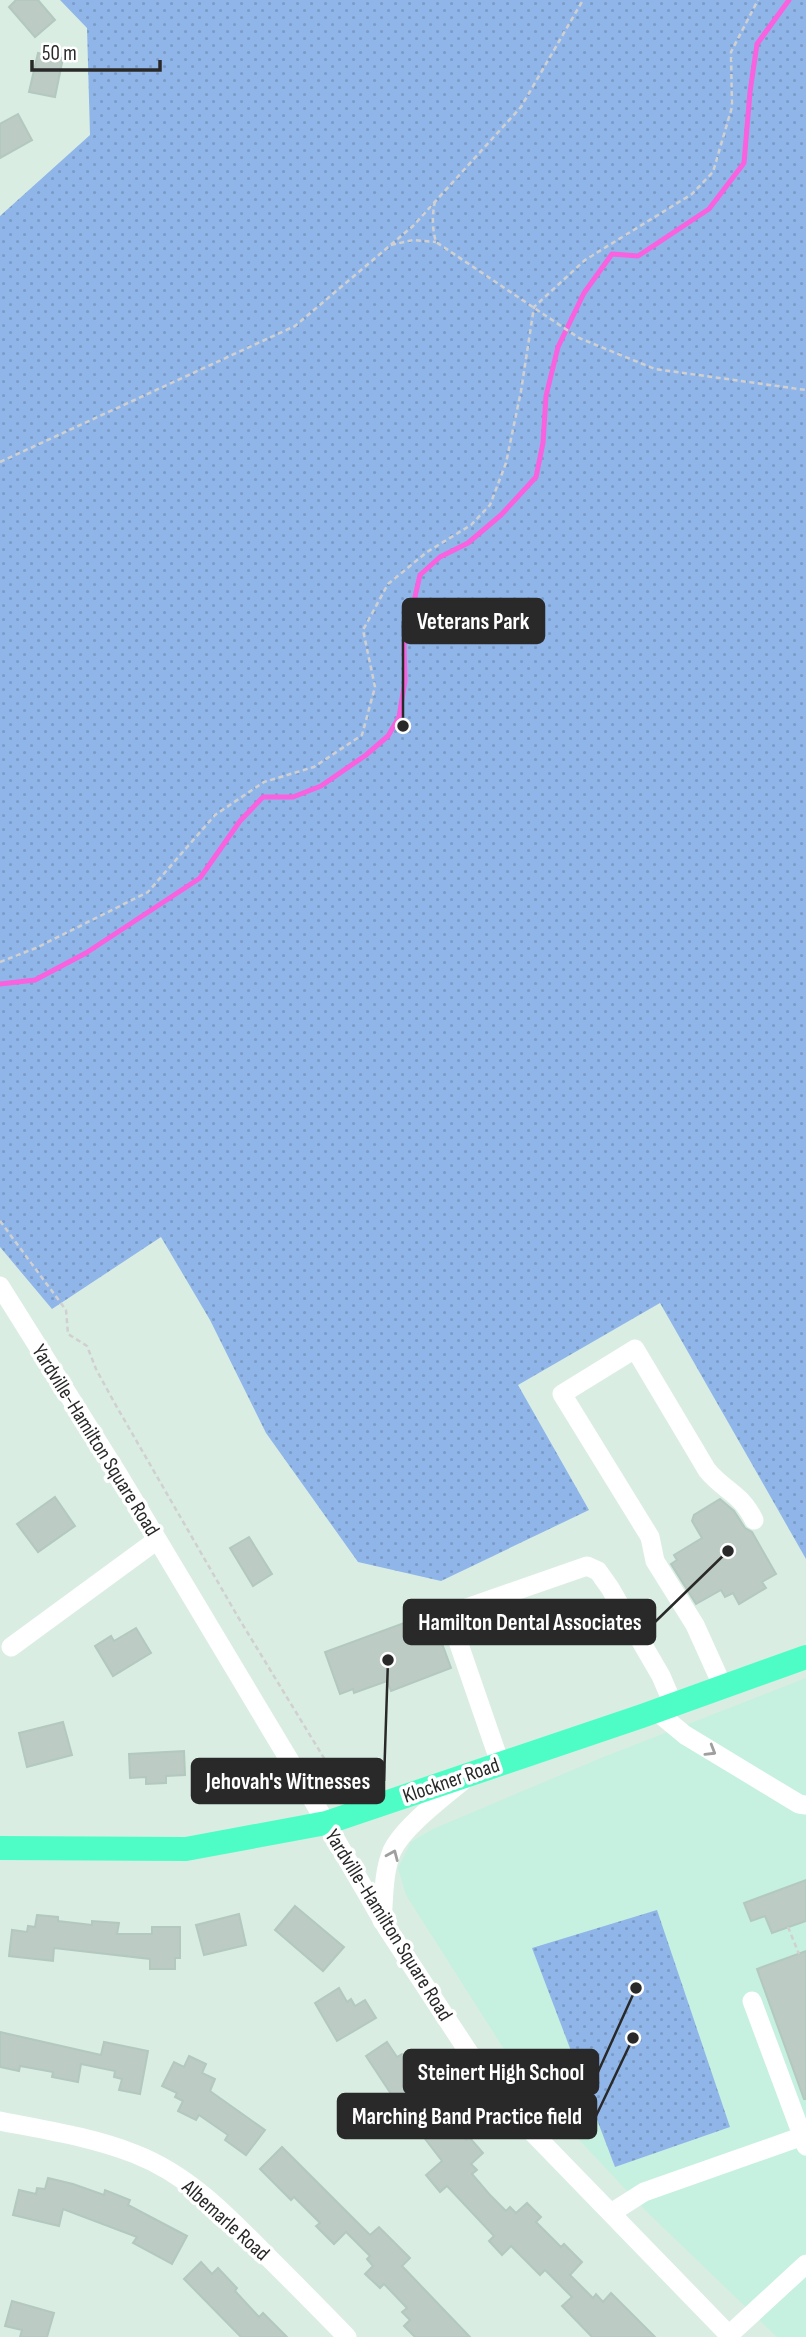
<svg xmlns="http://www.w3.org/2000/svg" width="806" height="2337" viewBox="0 0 806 2337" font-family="'Sofia Sans Condensed',sans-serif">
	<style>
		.education { fill: #c6f0df }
		.park { fill: url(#park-dots) }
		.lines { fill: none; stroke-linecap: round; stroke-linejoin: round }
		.stream { stroke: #f961de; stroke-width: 5 }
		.building { fill: #bccbc4; stroke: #b3c8bf; stroke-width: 2 }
		.path { stroke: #d0d0d0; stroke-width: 2.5; stroke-dasharray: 5 3.5; stroke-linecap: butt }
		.minor { stroke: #fff; stroke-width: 19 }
		.major { stroke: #4efdc5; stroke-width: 24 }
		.oneway { stroke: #9f9f9f }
		.labels { text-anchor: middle; stroke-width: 7; stroke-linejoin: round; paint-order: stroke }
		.street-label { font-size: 21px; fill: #292929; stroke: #fff }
		.leader { fill: none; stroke: #292929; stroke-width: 2.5 }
		.callout-dot { fill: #292929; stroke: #fff; stroke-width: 2.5 }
		.callout { fill: #292929; stroke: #292929; stroke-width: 2.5 }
		.callout-label { font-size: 23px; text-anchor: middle; font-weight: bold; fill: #fff }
	</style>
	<defs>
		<pattern id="park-dots" width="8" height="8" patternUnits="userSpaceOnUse" patternTransform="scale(1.75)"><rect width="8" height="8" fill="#90b6e9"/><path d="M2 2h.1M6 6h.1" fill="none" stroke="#7c9cc8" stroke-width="1.8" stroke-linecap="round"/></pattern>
	</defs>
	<rect width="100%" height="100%" fill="#d9ede3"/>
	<path class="education" d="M806 1678V2337H777L645 2210 525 2082 406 1895 398 1868 411 1842 433 1829 601 1758Z"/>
	<g class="park">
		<path d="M60 0H806V1559L660 1303 518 1385 589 1510 441 1581 358 1562 266 1433 210 1320 161 1237 52 1309 0 1247V216L90 135 87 28Z"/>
		<path d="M657 1910 730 2127 615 2167 532 1948Z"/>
	</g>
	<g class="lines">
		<path class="stream" d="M0 984 35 980 86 953 200 878 240 821 263 797H293L321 786 366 755 388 736 399 717 405 681 404 645 420 575 440 557 468 543 501 515 536 477 543 443 546 396 558 347 584 293 612 254 638 256 709 209 744 163 750 92 757 44 789 0"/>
	</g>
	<g class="building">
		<path d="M16 0H38L55 20 35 37 9 7Z"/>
		<path d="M38 53 63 58 55 97 29 92Z"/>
		<path d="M18 114 32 140 0 158V124Z"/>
		<path d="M55 1497 75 1526 38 1552 17 1524Z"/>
		<path d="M720 1499 734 1511 745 1528 752 1532 776 1574 762 1582 766 1588 739 1604 733 1593 725 1597 721 1590 696 1604 671 1564 677 1560 674 1555 702 1538 692 1521 694 1515Z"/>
		<path d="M249 1537 272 1574 253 1586 230 1548Z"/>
		<path d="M423 1616 432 1641 440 1638 451 1668 391 1691 387 1681 354 1693 353 1689 340 1694 325 1652Z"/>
		<path d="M136 1628 151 1653 113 1676 95 1646 111 1636 114 1641Z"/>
		<path d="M63 1722 72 1755 27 1767 19 1733Z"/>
		<path d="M184 1751 185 1775 166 1776V1783L146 1784V1777L130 1778 129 1754Z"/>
		<path d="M806 1880V1921L772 1933 765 1916 751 1921 744 1903Z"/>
		<path d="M295 1906 344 1947 323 1971 275 1930Z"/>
		<path d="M239 1914 246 1945 204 1955 196 1925Z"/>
		<path d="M37 1915 58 1917V1921L92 1925V1921L119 1923 117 1934H152V1927H180V1958H175V1969H150V1959L54 1948 53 1961 9 1956 12 1930 27 1932 28 1926 35 1927Z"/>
		<path d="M806 1951V2099H804L757 1969Z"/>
		<path d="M339 1988 347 2002 351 1999 355 2006 365 2000 376 2018 337 2041 315 2003Z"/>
		<path d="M0 2032 101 2055 104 2042 148 2051 140 2094 119 2090 122 2079 114 2077 115 2071 81 2064 78 2082 52 2077 53 2072 20 2066 19 2071 0 2067Z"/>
		<path d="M387 2042 397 2057 402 2054 426 2092 428 2090 466 2140 469 2137 483 2153 471 2164 477 2170 472 2174 490 2195 506 2211 510 2207 516 2213 527 2203 541 2217 536 2222 561 2247 564 2244 582 2262 570 2275 593 2298 596 2294 603 2302 611 2293 655 2337H592L562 2306 572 2297 545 2270 540 2275 511 2246 502 2255 489 2241 494 2236 447 2186 440 2192 426 2175 442 2161 393 2097 366 2056Z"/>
		<path d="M189 2056 206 2064 202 2073 215 2079 210 2091 265 2130 246 2155 225 2140 228 2135 199 2115 196 2120 178 2111 183 2101 175 2097 177 2093 162 2086 174 2062 184 2067Z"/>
		<path d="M282 2147 370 2235 379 2227 410 2258 402 2266 470 2337H415L404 2326 410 2320 402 2312 407 2308 384 2284 380 2288 365 2274 373 2266 367 2259 370 2256 346 2232 334 2244 316 2226 320 2223 294 2197 291 2200 260 2169Z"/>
		<path d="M48 2178 73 2184 104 2195 105 2190 130 2200 128 2205 187 2236 172 2264 133 2243 137 2237 63 2209 59 2226 13 2215 19 2190 36 2194 37 2188 45 2189Z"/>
		<path d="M201 2262 212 2274 218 2268 237 2288 235 2291 259 2317 263 2313 287 2337H241L184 2279Z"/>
		<path d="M12 2301 54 2313 47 2337H20L22 2330 5 2326Z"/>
	</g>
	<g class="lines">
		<g class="path">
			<path d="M435 201C432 216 432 228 436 242L579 338 655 369 806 390"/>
			<path d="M391 245 413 240 436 242"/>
			<path d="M0 462 295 326 413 226 521 107 583 0"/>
			<path d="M0 962 36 948 148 892 215 815 264 782 314 767 362 735 375 687 363 630 388 584 427 552 471 525 490 505 506 463 521 391 534 307 585 260 692 194 713 172 732 107 731 52 758 0"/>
			<path d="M0 1221 66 1310 68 1334 87 1346 96 1369 114 1402 238 1617 330 1768 348 1784"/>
			<path d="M788 1927 799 1954"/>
		</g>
		<g class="minor">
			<path d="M0 1286 118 1474 300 1778 387 1928 483 2074 531 2131 731 2337"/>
			<path d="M11 1647 157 1540"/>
			<path d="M723 1687 695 1625 655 1561 650 1537 562 1394 635 1349 707 1470C724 1491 740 1492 754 1520"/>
			<path d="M656 1711 685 1735 799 1804 806 1805"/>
			<path d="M500 1763 452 1624V1617L458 1611 587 1566 598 1571 610 1588 661 1676 673 1704"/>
			<path d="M382 1921C384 1899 383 1872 392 1851 403 1827 444 1797 465 1779"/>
			<path d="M752 2001 806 2146"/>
			<path d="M0 2121C45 2130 92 2137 135 2154 187 2174 226 2214 265 2254 292 2281 320 2309 347 2337"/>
			<path d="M611 2213 644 2192 806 2135"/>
			<path d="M729 2335 806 2264"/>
		</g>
		<path class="major" d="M0 1848 186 1849 326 1823 642 1716 806 1657"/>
	</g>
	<defs><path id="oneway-chevron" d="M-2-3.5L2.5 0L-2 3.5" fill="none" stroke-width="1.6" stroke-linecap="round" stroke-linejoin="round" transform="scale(1.75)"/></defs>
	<g class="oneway">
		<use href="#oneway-chevron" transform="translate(711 1751) rotate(31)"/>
		<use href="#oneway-chevron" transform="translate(393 1855) rotate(-67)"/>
	</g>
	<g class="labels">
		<g class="street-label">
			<text transform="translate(96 1440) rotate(58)" y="7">Yardville-Hamilton Square Road</text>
			<text transform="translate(451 1780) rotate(-19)" y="7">Klockner Road</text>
			<text transform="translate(389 1925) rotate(58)" y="7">Yardville-Hamilton Square Road</text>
			<text transform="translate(226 2220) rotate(42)" y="7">Albemarle Road</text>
		</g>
	</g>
	<path class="leader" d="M403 726L403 621M728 1551L655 1622M388 1660L384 1781M636 1988L598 2072M633 2038L596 2116"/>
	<g class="callout-dot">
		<circle cx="403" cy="726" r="7"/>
		<circle cx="728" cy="1551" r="7"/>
		<circle cx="388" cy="1660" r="7"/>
		<circle cx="636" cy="1988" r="7"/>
		<circle cx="633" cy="2038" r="7"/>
	</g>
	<g class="callout">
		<rect x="403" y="599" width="141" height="44" rx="7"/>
		<rect x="404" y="1600" width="251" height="44" rx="7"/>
		<rect x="192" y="1759" width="192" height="44" rx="7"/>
		<rect x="404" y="2050" width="194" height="44" rx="7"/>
		<rect x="338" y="2094" width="258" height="44" rx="7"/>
	</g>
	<g class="callout-label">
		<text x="473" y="629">Veterans Park</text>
		<text x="530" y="1630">Hamilton Dental Associates</text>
		<text x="288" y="1789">Jehovah's Witnesses</text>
		<text x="501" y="2080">Steinert High School</text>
		<text x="467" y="2124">Marching Band Practice field</text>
	</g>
	<path d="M32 60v10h128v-10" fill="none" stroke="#292929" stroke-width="3.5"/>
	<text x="42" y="60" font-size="21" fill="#292929" stroke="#ffffff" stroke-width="5" paint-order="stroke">50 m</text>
</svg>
